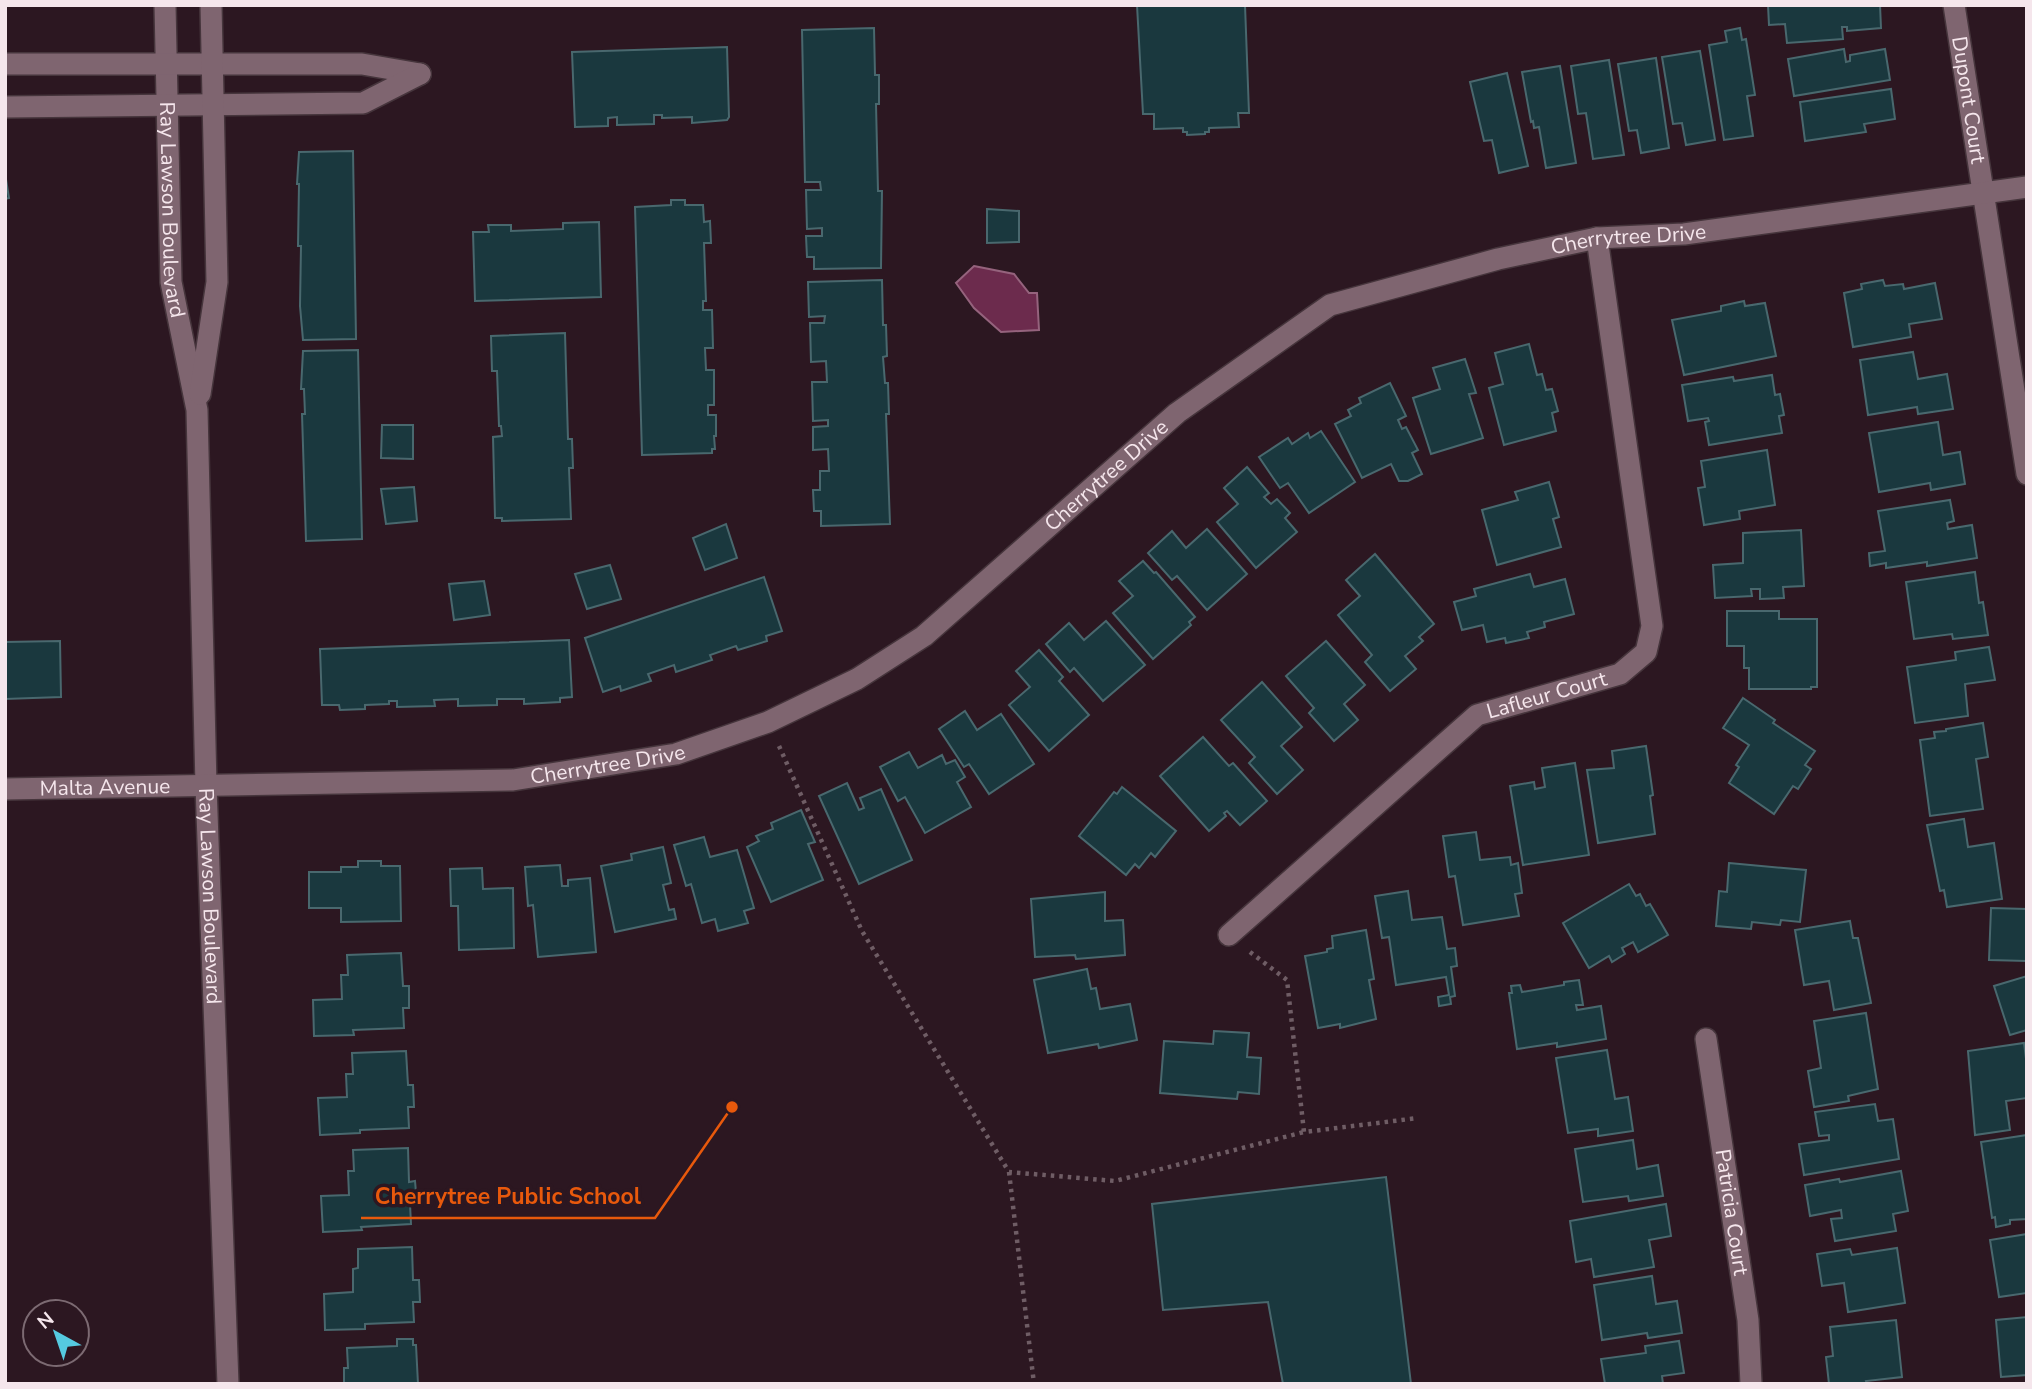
<svg xmlns="http://www.w3.org/2000/svg" width="2032" height="1389" viewBox="0 0 2032 1389" font-family="'Nunito Sans',sans-serif">
	<style>
		.water { fill: #6c2b4d; stroke: #95637d; stroke-width: 2 }
		.building { fill: #1a383e; stroke: #49686e; stroke-width: 2 }
		.lines { fill: none; stroke-linecap: round; stroke-linejoin: round }
		.minor-casing { stroke: #46353c; stroke-width: 24 }
		.path { stroke: #6f5d65; stroke-width: 4.5; stroke-dasharray: 3.5 5; stroke-linecap: butt }
		.minor { stroke: #7f6570; stroke-width: 21 }
		.labels { text-anchor: middle; stroke-width: 7; stroke-linejoin: round; paint-order: stroke }
		.street-label { font-size: 21px; fill: #f5e6ec; stroke: #2c1721 }
		.leader { fill: none; stroke: #e8590c; stroke-width: 2.5 }
		.callout-dot { fill: #e8590c; stroke: #2c1721; stroke-width: 2.5 }
		.callout-label { font-size: 23px; text-anchor: middle; font-weight: bold; fill: #e8590c; stroke: #2c1721; stroke-width: 7; stroke-linejoin: round; paint-order: stroke }
	</style>
	<rect width="100%" height="100%" fill="#2c1721"/>
	<path class="water" d="M974 266 1014 274 1029 293H1037L1039 330 1001 332 974 308 956 283Z"/>
	<g class="building">
		<path d="M1137 5H1245L1249 113H1238L1239 127 1209 128V132H1205V134L1187 135V132H1183V128L1154 129V114H1143Z"/>
		<path d="M1768 5H1880L1881 28 1847 31V27H1842L1843 39 1787 43 1785 24 1769 25Z"/>
		<path d="M874 28 875 75H879V104H876L878 191H882L881 268 814 269V257H807L806 236H822V228L807 229 806 190H821L820 182H805L802 30Z"/>
		<path d="M1740 28 1742 40 1746 39 1755 95 1747 96 1753 136 1724 140 1709 45 1727 42 1725 31Z"/>
		<path d="M727 47 729 117 727 120 692 123V117L662 118V115H654V124L617 125V117L608 118V126L575 127 572 52Z"/>
		<path d="M1844 49 1846 62 1850 61V55L1885 49 1890 80 1794 96 1788 59Z"/>
		<path d="M1700 51 1715 140 1686 145 1682 123 1673 124 1662 57Z"/>
		<path d="M1656 58 1669 148 1641 153 1637 130 1629 131 1618 64Z"/>
		<path d="M1609 60 1624 155 1593 159 1586 113 1578 114 1571 66Z"/>
		<path d="M1560 66 1576 163 1546 168 1539 127 1534 128 1533 121 1531 122 1522 72Z"/>
		<path d="M1507 73 1528 166 1499 173 1492 140 1484 141 1470 82Z"/>
		<path d="M1891 89 1895 119 1864 124 1866 132 1805 141 1800 102Z"/>
		<path d="M353 151 356 339 303 340 300 306 301 246H298L299 184H297L299 152Z"/>
		<path d="M5 173 9 198 5 199Z"/>
		<path d="M671 200H685V205H703L704 222 710 221 711 243H704L706 301H703V310H712L713 348H705L706 370H714V405H708V415H716V436H714L715 449H712V453L642 455 635 207 671 205Z"/>
		<path d="M987 209 1019 211V242L987 243Z"/>
		<path d="M599 222 601 297 475 301 473 232H489L488 225H511V231L563 229V223Z"/>
		<path d="M882 280 883 325H886L887 356 883 357 885 383H888L889 414H886L890 524 821 526V511H814L813 490H820V471H829L828 449 813 450V427L828 426V420L813 421 812 382H827L826 361 811 362 810 323H824L825 316 809 317 808 282Z"/>
		<path d="M1883 280 1885 286 1903 284 1904 289 1935 283 1942 319 1909 324 1911 337 1853 347 1844 293 1862 289 1861 284Z"/>
		<path d="M1744 301 1745 306 1765 303 1776 356 1684 375 1672 320 1721 311V306Z"/>
		<path d="M565 333 568 439H572L573 468H569L571 519 502 521V518H495L493 437 502 436 501 426H499L497 371H492L491 336Z"/>
		<path d="M1529 344 1537 375 1542 374 1546 390 1552 389 1558 411 1552 413 1556 431 1504 445 1489 388 1503 384 1495 353Z"/>
		<path d="M358 350 362 539 306 541 302 414H305L304 389H301L303 351Z"/>
		<path d="M1913 352 1918 379 1947 374 1953 409 1918 414 1917 407 1868 415 1860 360Z"/>
		<path d="M1465 359 1476 393 1469 394 1483 438 1431 454 1413 398 1440 389 1433 368Z"/>
		<path d="M1772 375 1775 395 1780 394 1784 415 1779 416 1782 433 1709 445 1705 422 1709 421 1708 418 1688 421 1682 385 1733 377 1734 381Z"/>
		<path d="M1390 383 1406 416 1398 420 1402 429 1406 427 1418 450 1412 453 1422 474 1408 481H1399L1391 464 1362 478 1335 424 1351 416 1348 410 1361 403 1359 398Z"/>
		<path d="M1938 422 1943 455 1960 452 1965 484 1931 490 1930 483 1879 492 1869 433Z"/>
		<path d="M382 425H413V459L381 458Z"/>
		<path d="M1321 431 1355 482 1309 513 1288 483 1280 488 1259 457 1288 438 1292 444 1308 433 1310 438Z"/>
		<path d="M1767 450 1775 505 1739 511 1740 519 1704 525 1698 488 1705 487 1701 461Z"/>
		<path d="M1247 467 1269 493 1264 497 1271 504 1277 499 1290 513 1285 518 1297 532 1256 568 1217 522 1238 504 1224 488Z"/>
		<path d="M1549 482 1559 517 1553 519 1561 547 1497 565 1482 510 1518 500 1515 492Z"/>
		<path d="M414 487 417 521 386 524 381 489Z"/>
		<path d="M1950 500 1954 521 1947 523 1948 529 1972 525 1977 558 1927 566V562L1886 568V563L1870 566 1869 553 1885 551 1878 511Z"/>
		<path d="M726 524 737 558 705 570 693 538Z"/>
		<path d="M1207 529 1247 574 1207 610 1177 576 1172 580 1148 553 1172 531 1186 548Z"/>
		<path d="M1801 530 1804 586 1783 587 1784 598 1760 599V589H1751L1752 596 1715 598 1713 565 1743 563V533Z"/>
		<path d="M1375 554 1434 624 1419 637 1423 641 1405 656 1416 669 1390 691 1365 662 1372 655 1338 615 1360 596 1346 580Z"/>
		<path d="M1143 561 1154 573 1156 572 1195 617 1189 622 1191 625 1153 659 1113 613 1133 596 1119 581Z"/>
		<path d="M610 565 621 599 587 609 575 574Z"/>
		<path d="M1975 572 1979 603 1983 602 1988 635 1953 639 1952 634 1914 639 1906 582Z"/>
		<path d="M1530 574 1534 587 1565 579 1574 614 1544 622 1545 627 1527 632 1529 638 1506 643 1505 638 1487 642 1483 625 1462 630 1454 602 1476 596 1474 589Z"/>
		<path d="M764 577 782 631 766 636 767 641 738 650 736 646 710 655 712 660 676 672 674 665 648 674 651 681 621 691 620 686 603 692 585 638Z"/>
		<path d="M484 581 490 615 454 620 449 584Z"/>
		<path d="M1727 611H1779V619H1817V687H1811V689H1749V668H1744V646H1727Z"/>
		<path d="M1106 621 1145 665 1103 701 1074 668 1070 672 1046 644 1069 623 1084 640Z"/>
		<path d="M569 640 572 697 560 698V702L524 704V699H497V705L458 706V699L434 700 435 706 397 707V701H389V704L365 705V709L340 710 339 705H322L320 649Z"/>
		<path d="M60 641 61 697 5 699V642Z"/>
		<path d="M1326 641 1365 685 1344 704 1358 720 1334 741 1309 713 1314 708 1286 676Z"/>
		<path d="M1989 647 1995 680 1965 684 1968 716 1915 723 1907 667 1956 660 1955 652Z"/>
		<path d="M1039 650 1063 677 1059 681 1089 715 1049 751 1009 705 1030 687 1016 671Z"/>
		<path d="M1262 682 1302 727 1281 746 1303 770 1277 794 1249 763 1255 757 1221 720Z"/>
		<path d="M1743 698 1775 720 1773 723 1815 751 1805 765 1811 769 1798 789 1793 786 1774 814 1729 783 1739 767 1736 765 1749 745 1723 728Z"/>
		<path d="M965 711 977 730 1001 714 1034 764 989 794 969 764 964 767 939 729Z"/>
		<path d="M1983 723 1988 757 1976 759 1983 809 1930 816 1920 740 1935 738 1934 732 1946 731V729Z"/>
		<path d="M1203 737 1229 766 1233 763 1267 801 1240 825 1227 811 1224 813 1226 816 1209 831 1160 776Z"/>
		<path d="M1646 746 1653 795 1650 796 1655 834 1598 843 1587 770 1614 768 1612 751Z"/>
		<path d="M909 752 918 768 942 755 946 764 955 760 965 777 957 782 971 807 925 833 905 797 898 801 880 767Z"/>
		<path d="M1575 763 1589 855 1523 865 1510 786 1534 782 1535 789 1545 787 1542 768Z"/>
		<path d="M847 783 859 810 864 808 860 798 881 789 912 860 859 884 819 796Z"/>
		<path d="M1122 787 1176 831 1155 857 1151 853 1139 868 1135 864 1126 875 1079 836 1114 792 1117 794Z"/>
		<path d="M801 810 815 842 808 844 823 880 771 902 747 847 759 841 756 836 773 829 771 823Z"/>
		<path d="M1964 819 1968 847 1994 843 2002 899 1947 907 1944 890 1940 891 1927 825Z"/>
		<path d="M1476 832 1480 860 1510 857 1511 865 1518 863 1522 893 1515 894 1519 916 1463 925 1455 876 1449 877 1443 836Z"/>
		<path d="M704 837 710 857 737 850 754 908 744 911 748 923 718 931 715 919 702 923 691 884 686 886 674 845Z"/>
		<path d="M663 847 671 883 663 885 669 910 674 909 676 919 615 932 601 866 632 860 631 854Z"/>
		<path d="M358 861H381V866H400L401 921 341 922V908H309V872H341V867H358Z"/>
		<path d="M1729 863 1806 870 1800 922 1781 920 1780 925 1752 922 1751 929 1716 926 1719 891 1727 892Z"/>
		<path d="M560 865 562 886H568V880L590 878 596 952 538 957 533 905 528 906 525 867Z"/>
		<path d="M482 868 483 889 513 888 514 948 459 950 458 906H451L450 869Z"/>
		<path d="M1629 884 1636 896 1640 894 1646 906 1650 904 1668 935 1638 952 1633 942 1622 948 1625 954 1612 962 1609 956 1589 968 1563 923Z"/>
		<path d="M1408 891 1412 920 1442 917 1447 949 1455 948 1457 966 1451 967 1455 996 1450 997 1451 1004 1439 1006 1438 997 1449 995 1446 977 1396 985 1389 937 1382 938 1375 896Z"/>
		<path d="M1105 892V921L1123 920 1125 955 1076 959 1075 955 1035 957 1031 899Z"/>
		<path d="M1991 908 2027 909V961L1989 960Z"/>
		<path d="M1850 921 1853 938H1858L1871 1003 1834 1010 1829 981 1804 985 1795 930Z"/>
		<path d="M1366 930 1374 979 1369 980 1376 1019 1340 1028V1024L1318 1028 1305 956 1327 952V949L1333 948 1332 936Z"/>
		<path d="M401 953 403 986H409V1008H403L404 1028 353 1030 354 1035 314 1036 313 1000 342 999 341 975H348L347 955Z"/>
		<path d="M1087 969 1091 989 1096 988 1100 1009 1130 1004 1137 1040 1099 1048 1098 1044 1048 1053 1034 980Z"/>
		<path d="M2027 976V1030L2010 1035 1994 986Z"/>
		<path d="M1579 980 1583 1005H1576L1577 1010 1601 1006 1606 1039 1557 1047V1043L1517 1049 1509 993H1512L1511 986 1520 985 1522 992 1564 985V982Z"/>
		<path d="M1866 1013 1878 1089 1848 1096 1849 1101 1814 1107 1808 1071 1821 1068 1814 1021Z"/>
		<path d="M1214 1031 1249 1033 1247 1057 1261 1058 1259 1094 1238 1092 1237 1099 1160 1093 1164 1041 1213 1044Z"/>
		<path d="M2024 1043 2027 1067V1098L2006 1101 2010 1130 1975 1135 1968 1051Z"/>
		<path d="M1607 1050 1615 1099 1628 1097 1633 1131 1598 1136V1129L1568 1133 1556 1058Z"/>
		<path d="M406 1051 408 1085H413L414 1107H408L409 1128 360 1130V1133L320 1135 318 1098 347 1097 346 1074H353L352 1053Z"/>
		<path d="M1875 1104 1878 1121 1893 1119 1899 1159 1804 1175 1799 1144 1829 1140V1135L1819 1136 1815 1112Z"/>
		<path d="M2027 1135V1219L2010 1220V1224L1996 1227 1995 1217 1992 1218 1981 1142Z"/>
		<path d="M1633 1140 1637 1169 1658 1165 1663 1196 1629 1201 1628 1196 1583 1202 1575 1149Z"/>
		<path d="M408 1148 409 1182 415 1181 417 1204H410L411 1224 361 1227 362 1230 323 1232 321 1196 349 1195 348 1171H354L353 1150Z"/>
		<path d="M1901 1171 1908 1211 1893 1214 1896 1231 1835 1241 1831 1219 1842 1218 1841 1210 1810 1216 1805 1185 1839 1179 1840 1182Z"/>
		<path d="M1386 1177 1411 1384H1283L1268 1302 1163 1310 1152 1204Z"/>
		<path d="M1666 1204 1671 1236 1649 1240 1654 1267 1594 1277 1591 1259 1576 1262 1570 1221Z"/>
		<path d="M2027 1234V1293L1999 1297 1990 1240Z"/>
		<path d="M412 1247 413 1280H419L420 1302H413L414 1322 365 1324V1329L325 1330 324 1294 353 1292V1269L358 1268V1249Z"/>
		<path d="M1897 1248 1905 1303 1848 1312 1844 1283 1822 1286 1817 1254 1850 1249 1852 1255Z"/>
		<path d="M1652 1276 1656 1304 1677 1301 1682 1333 1648 1338 1647 1333 1602 1340 1594 1285Z"/>
		<path d="M2027 1317V1375L2001 1377 1996 1320Z"/>
		<path d="M1896 1320 1902 1377 1866 1381 1867 1384H1829L1826 1357 1833 1356 1830 1327Z"/>
		<path d="M397 1339H413V1345H416L418 1384H344V1368H348L347 1348 397 1346Z"/>
		<path d="M1679 1341 1684 1373 1662 1376 1663 1384H1605L1601 1359 1646 1353 1645 1346Z"/>
	</g>
	<g class="lines">
		<defs>
			<g id="minor">
				<path id="s1" d="M165 5 171 282 197 410 206 786 228 1384"/>
				<path id="s2" d="M1954 5 2027 474"/>
				<path d="M5 64H362L420 74"/>
				<path d="M5 107 363 103 420 74"/>
				<path d="M200 394 217 282 211 5"/>
				<path id="s3" d="M5 789 513 780 676 754 768 722 857 679 924 636 1177 413 1330 305 1498 259 1597 238 1684 234 2027 187"/>
				<path id="s4" d="M1229 935 1477 715 1620 674 1646 652 1652 626 1597 238"/>
				<path id="s5" d="M1706 1039 1748 1320 1751 1384"/>
			</g>
		</defs>
		<use href="#minor" class="minor-casing"/>
		<g class="path">
			<path d="M779 746 862 931 1009 1172 1115 1181 1304 1132"/>
			<path d="M1250 952 1287 980 1304 1132 1418 1118"/>
			<path d="M1009 1172 1034 1384"/>
		</g>
		<use href="#minor" class="minor"/>
	</g>
	<g class="labels">
		<g class="street-label">
			<text dy="7" stroke="none"><textPath href="#s2" startOffset="96">Dupont Court</textPath></text>
			<text dy="7" stroke="none"><textPath href="#s1" startOffset="205">Ray Lawson Boulevard</textPath></text>
			<text dy="7" stroke="none"><textPath href="#s3" startOffset="1780">Cherrytree Drive</textPath></text>
			<text dy="7" stroke="none"><textPath href="#s3" startOffset="1192">Cherrytree Drive</textPath></text>
			<text dy="7" stroke="none"><textPath href="#s4" startOffset="404">Lafleur Court</textPath></text>
			<text dy="7" stroke="none"><textPath href="#s3" startOffset="604">Cherrytree Drive</textPath></text>
			<text dy="7" stroke="none"><textPath href="#s3" startOffset="100">Malta Avenue</textPath></text>
			<text dy="7" stroke="none"><textPath href="#s1" startOffset="894">Ray Lawson Boulevard</textPath></text>
			<text dy="7" stroke="none"><textPath href="#s5" startOffset="175">Patricia Court</textPath></text>
		</g>
	</g>
	<path class="leader" d="M732 1107L655 1218H361"/>
	<circle class="callout-dot" cx="732" cy="1107" r="7"/>
	<g class="callout-label">
		<text x="508" y="1204">Cherrytree Public School</text>
	</g>
	<rect width="2032" height="1389" fill="none" stroke="#f5e6ec" stroke-width="14"/>
	<g transform="translate(56 1333) rotate(320)"><circle r="33" fill="#2c1721" stroke="#7c6a72" stroke-width="2"/>
	<path d="M0-5L12 26L0 18L-12 26Z" fill="#55cae0"/>
	<text y="-10" font-size="19" font-weight="bold" text-anchor="middle" fill="#f5e6ec">N</text>
	</g>
</svg>
